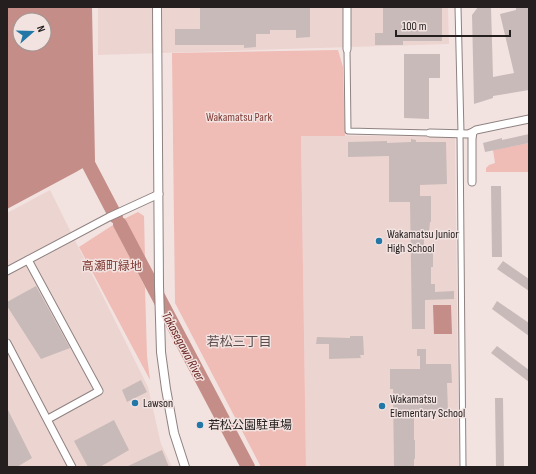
<svg xmlns="http://www.w3.org/2000/svg" width="536" height="474" viewBox="0 0 536 474" font-family="'Sofia Sans Condensed','Noto Sans JP',sans-serif">
	<style>
		.built { fill: #ecd4d1 }
		.green { fill: #efbcb6 }
		.water { fill: #c58d87; fill-rule: evenodd }
		.lines { fill: none; stroke-linecap: round; stroke-linejoin: round }
		.river { stroke: #c58d87; stroke-width: 14 }
		.building { fill: #c8bab8 }
		.pedestrian-casing { stroke: #8f8280; stroke-width: 7 }
		.minor-casing { stroke: #8f8280; stroke-width: 9 }
		.tertiary-casing { stroke: #8f8280; stroke-width: 10 }
		.pedestrian { stroke: #fff; stroke-width: 5 }
		.minor { stroke: #fff; stroke-width: 7 }
		.tertiary { stroke: #fff; stroke-width: 8 }
		.poi-dot { fill: #2277a7; stroke: #f2e3e1; stroke-width: 1.5 }
		.labels { text-anchor: middle; stroke-width: 3; stroke-linejoin: round; paint-order: stroke }
		.park-label { font-size: 12px; fill: #803933; stroke: #f2e3e1 }
		.poi-label { font-size: 12px; fill: #25201f; stroke: #f2e3e1; text-anchor: start }
		.neighbourhood-label { font-size: 13px; fill: #5b4e4d; stroke: #f2e3e1 }
		.water-label { font-size: 13px; font-style: italic; fill: #682420; stroke: #f2e3e1 }
	</style>
	<rect width="100%" height="100%" fill="#f2e3e1"/>
	<g class="built">
		<path d="M98 7H448L449 44 98 55Z"/>
		<path d="M301 135 455 137 459 467H306Z"/>
		<path d="M50 190 148 387 161 444 172 467H7V213Z"/>
	</g>
	<g class="green">
		<path d="M338 50 343 67 345 136H301L306 467H261L175 303 172 53Z"/>
		<path d="M529 143V172H486V168L489 165 495 163 493 150Z"/>
		<path d="M138 212 144 216 145 258 124 219Z"/>
		<path d="M113 225 145 287 147 356 150 380 79 247Z"/>
	</g>
	<g class="water">
		<path d="M7 7H92L95 161 76 172 7 209ZM20 20H44V44H20Z"/>
		<path d="M433 305H451L452 334H434Z"/>
	</g>
	<g class="lines">
		<g class="river">
			<path d="M81 150 116 217"/>
			<path d="M120 224 248 467"/>
		</g>
	</g>
	<g class="building">
		<path d="M200 7H310V37L296 38V30H270V34H256V47L244 48V45H175V29H200Z"/>
		<path d="M383 7H442V41H403V45H375V33H383Z"/>
		<path d="M478 7H491L493 77 514 73 500 14 516 10V7H529V90L493 96V98L474 104 472 15Z"/>
		<path d="M404 54H440V78H429V119L404 118Z"/>
		<path d="M529 134V143L485 152 483 143 502 138V140Z"/>
		<path d="M411 139 416 140V142H446L447 184 420 185V196H431V222H430L429 232H424V247H430V252H433V267H431V284H435V292L454 291V299L425 300V329H412L410 202H389V156L348 157V142L387 141V143L411 142Z"/>
		<path d="M491 186H501L502 257H492Z"/>
		<path d="M503 261 529 279V291L497 269Z"/>
		<path d="M36 286 70 348 41 359 7 306V302Z"/>
		<path d="M497 301 529 323V336L492 309Z"/>
		<path d="M350 336H363L364 355H360L361 358 329 359V344H316L317 337 350 338Z"/>
		<path d="M497 346 529 370V382L491 353Z"/>
		<path d="M417 349H426V364H451L452 383H447L448 412H434V413H428V411L414 412V440H415V459H414V467H394L393 389H390V369H420V356H417Z"/>
		<path d="M141 380 147 392 127 402 122 390Z"/>
		<path d="M495 398H503L504 467H496Z"/>
		<path d="M7 408 32 458 17 467H7Z"/>
		<path d="M114 420 129 450 100 467H88L74 441Z"/>
		<path d="M162 450 169 467H126Z"/>
	</g>
	<g class="lines">
		<defs>
			<g id="pedestrian">
				<path d="M458 7 461 133"/>
				<path d="M347 49 348 131 430 133"/>
				<path d="M460 133 463 467"/>
			</g>
			<g id="minor">
				<path d="M347 7V49"/>
				<path d="M430 133 468 134 473 132"/>
				<path d="M472 182V139L473 132 476 130 529 119"/>
				<path d="M28 260 99 391 48 419"/>
				<path d="M7 271 109 217 159 194"/>
				<path d="M7 343 72 467"/>
			</g>
			<path id="tertiary" d="M157 7 159 286 161 352 166 389 174 433 185 467"/>
		</defs>
		<use href="#pedestrian" class="pedestrian-casing"/>
		<use href="#minor" class="minor-casing"/>
		<use href="#tertiary" class="tertiary-casing"/>
		<use href="#pedestrian" class="pedestrian"/>
		<use href="#minor" class="minor"/>
		<use href="#tertiary" class="tertiary"/>
	</g>
	<g class="poi-dot">
		<circle cx="379" cy="241" r="4"/>
		<circle cx="135" cy="403" r="4"/>
		<circle cx="382" cy="406" r="4"/>
		<circle cx="200" cy="425" r="4"/>
	</g>
	<g class="labels">
		<g class="park-label">
			<text x="239" y="121">Wakamatsu Park</text>
			<text x="112" y="270">高瀬町緑地</text>
		</g>
		<g class="poi-label">
			<text x="387" y="238">Wakamatsu Junior<tspan x="387" dy="14">High School</tspan></text>
			<text x="390" y="403">Wakamatsu<tspan x="390" dy="14">Elementary School</tspan></text>
			<text x="143" y="407">Lawson</text>
			<text x="208" y="429">若松公園駐車場</text>
		</g>
		<g class="neighbourhood-label">
			<text x="239" y="346">若松三丁目</text>
		</g>
		<g class="water-label">
			<text transform="translate(184 346) rotate(62)" y="5">Takasegawa River</text>
		</g>
	</g>
	<rect width="536" height="474" fill="none" stroke="#25201f" stroke-width="16"/>
	<g transform="translate(32 32) rotate(70)"><circle r="19" fill="#f2e3e1" stroke="#a09593"/>
	<path d="M0-3L7 15L0 10L-7 15Z" fill="#2277a7"/>
	<text y="-6" font-size="11" font-weight="bold" text-anchor="middle" fill="#25201f">N</text>
	</g>
	<path d="M396 30v6h114v-6" fill="none" stroke="#25201f" stroke-width="2"/>
	<text x="402" y="30" font-size="12" fill="#25201f" stroke="#f2e3e1" stroke-width="3" paint-order="stroke">100 m</text>
</svg>
